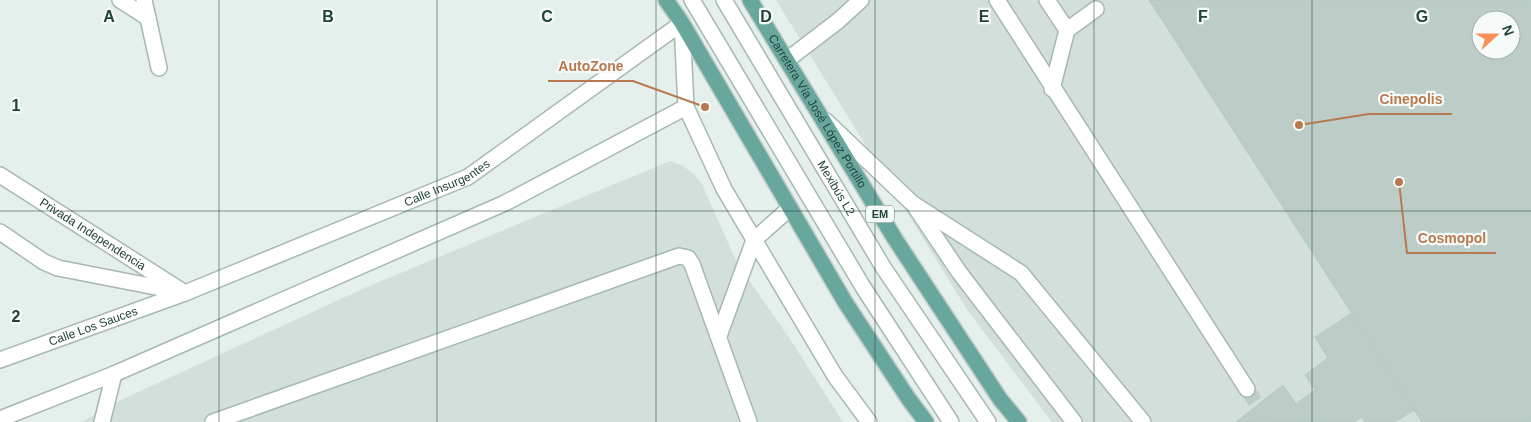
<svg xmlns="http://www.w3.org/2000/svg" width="1531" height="422" viewBox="0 0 1531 422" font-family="Arial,sans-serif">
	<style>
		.built { fill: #d3dfda; fill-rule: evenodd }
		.building { fill: #bccdc8; stroke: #b6c9c3; fill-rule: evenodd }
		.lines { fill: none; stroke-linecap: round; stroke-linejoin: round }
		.minor-tunnel { stroke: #beccc8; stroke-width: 15; stroke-dasharray: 15 8; stroke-linecap: butt }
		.minor-casing { stroke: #a7b8b3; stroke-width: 18 }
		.major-casing { stroke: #c1cac9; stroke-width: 18 }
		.minor { stroke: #fff; stroke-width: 15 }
		.major { stroke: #67a79d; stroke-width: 15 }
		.grid { fill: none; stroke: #22423d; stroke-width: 1; stroke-opacity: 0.55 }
		.labels { text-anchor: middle; stroke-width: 4.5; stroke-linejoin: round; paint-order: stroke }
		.shield { fill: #f6fbf9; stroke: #627a75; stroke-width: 1 }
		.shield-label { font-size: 11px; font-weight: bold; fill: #22423d }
		.street-label { font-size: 12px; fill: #22423d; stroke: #f6fbf9 }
		.grid-label { font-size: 16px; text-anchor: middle; font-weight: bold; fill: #22423d; stroke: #f6fbf9; stroke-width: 4.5; stroke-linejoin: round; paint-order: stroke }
		.leader { fill: none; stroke: #b9794f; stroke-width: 2 }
		.callout-dot { fill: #b9794f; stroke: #f6fbf9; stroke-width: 2 }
		.callout-label { font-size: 14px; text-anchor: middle; font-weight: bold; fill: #b9794f; stroke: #f6fbf9; stroke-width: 4.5; stroke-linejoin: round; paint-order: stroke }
	</style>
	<rect width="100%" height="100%" fill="#e5efeb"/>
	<g class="built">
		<path d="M776 0H1531V422H1052L968 311ZM1481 20H1511V50H1481Z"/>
		<path d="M670 161 683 166 694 174 702 184 737 263 790 339 843 422H81L123 399 367 287Z"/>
	</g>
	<g class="building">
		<path d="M1149 0H1531V422H1422ZM1481 20H1511V50H1481Z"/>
		<path d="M1352 313 1414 410 1395 422H1365L1362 417 1354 422H1236L1283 385 1296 404 1315 390 1305 375 1328 358 1315 337Z"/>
	</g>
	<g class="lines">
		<path class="minor-tunnel" d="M1247 389 1269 422"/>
		<defs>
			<g id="minor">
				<path d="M120 0 148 18"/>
				<path d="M144 0 159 68"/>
				<path d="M692 0 863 287 951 422"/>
				<path id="s1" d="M724 0 883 267 988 422"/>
				<path d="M997 0 1247 389"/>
				<path d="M1047 0 1067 30 1052 89"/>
				<path d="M682 23 686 107 724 189 835 376 869 422"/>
				<path d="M1067 30 1096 9"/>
				<path d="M787 60 838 21 861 0"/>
				<path d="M826 121 912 203 1021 273 1143 422"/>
				<path id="s2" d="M0 175 185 293"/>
				<path d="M916 208 959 272 1074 422"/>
				<path d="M0 232 44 262 58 268 176 291"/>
				<path d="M719 336 754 240 790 208"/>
				<path id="s3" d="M0 360 185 293 468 177 682 23"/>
				<path d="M0 419 114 374 505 203 686 107"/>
				<path d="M102 422 114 374"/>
				<path d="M213 422 679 256 688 258 692 264 749 422"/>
			</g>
			<g id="major">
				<path d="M666 0 682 23 845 302 908 398 926 422"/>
				<path id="s4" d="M750 0 895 239 1000 399 1019 422"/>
			</g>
		</defs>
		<use href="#minor" class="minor-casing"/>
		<use href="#major" class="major-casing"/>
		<use href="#minor" class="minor"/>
		<use href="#major" class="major"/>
	</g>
	<path class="grid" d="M219 0V422M437 0V422M656 0V422M875 0V422M1094 0V422M1312 0V422M0 211H1531"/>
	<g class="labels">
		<rect class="shield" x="866" y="205.5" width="28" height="17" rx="4"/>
		<g class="shield-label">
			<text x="880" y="218">EM</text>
		</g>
		<g class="street-label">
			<text dy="4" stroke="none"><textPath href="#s4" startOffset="130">Carretera Vía José López Portillo</textPath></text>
			<text dy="4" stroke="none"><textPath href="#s3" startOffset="481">Calle Insurgentes</textPath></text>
			<text dy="4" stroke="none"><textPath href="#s1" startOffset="219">Mexibús L2</textPath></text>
			<text dy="4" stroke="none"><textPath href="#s2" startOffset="110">Privada Independencia</textPath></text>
			<text dy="4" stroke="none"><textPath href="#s3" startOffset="99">Calle Los Sauces</textPath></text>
		</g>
	</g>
	<g class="grid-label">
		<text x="109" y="22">A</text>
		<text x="328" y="22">B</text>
		<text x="547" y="22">C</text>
		<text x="766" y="22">D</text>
		<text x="984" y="22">E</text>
		<text x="1203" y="22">F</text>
		<text x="1422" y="22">G</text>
		<text x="16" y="111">1</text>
		<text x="16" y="322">2</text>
	</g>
	<path class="leader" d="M705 107L633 81H548M1299 125L1369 114H1452M1399 182L1407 253H1496"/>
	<g class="callout-dot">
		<circle cx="705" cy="107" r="5"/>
		<circle cx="1299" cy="125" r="5"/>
		<circle cx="1399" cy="182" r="5"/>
	</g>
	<g class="callout-label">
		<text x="591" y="71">AutoZone</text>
		<text x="1411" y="104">Cinepolis</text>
		<text x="1452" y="243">Cosmopol</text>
	</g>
	<g transform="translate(1496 35) rotate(69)"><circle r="24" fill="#f6fbf9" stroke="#a1b1ae"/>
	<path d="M0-4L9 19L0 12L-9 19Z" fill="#fa9057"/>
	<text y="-8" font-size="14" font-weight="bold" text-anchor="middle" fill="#22423d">N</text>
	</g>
</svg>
